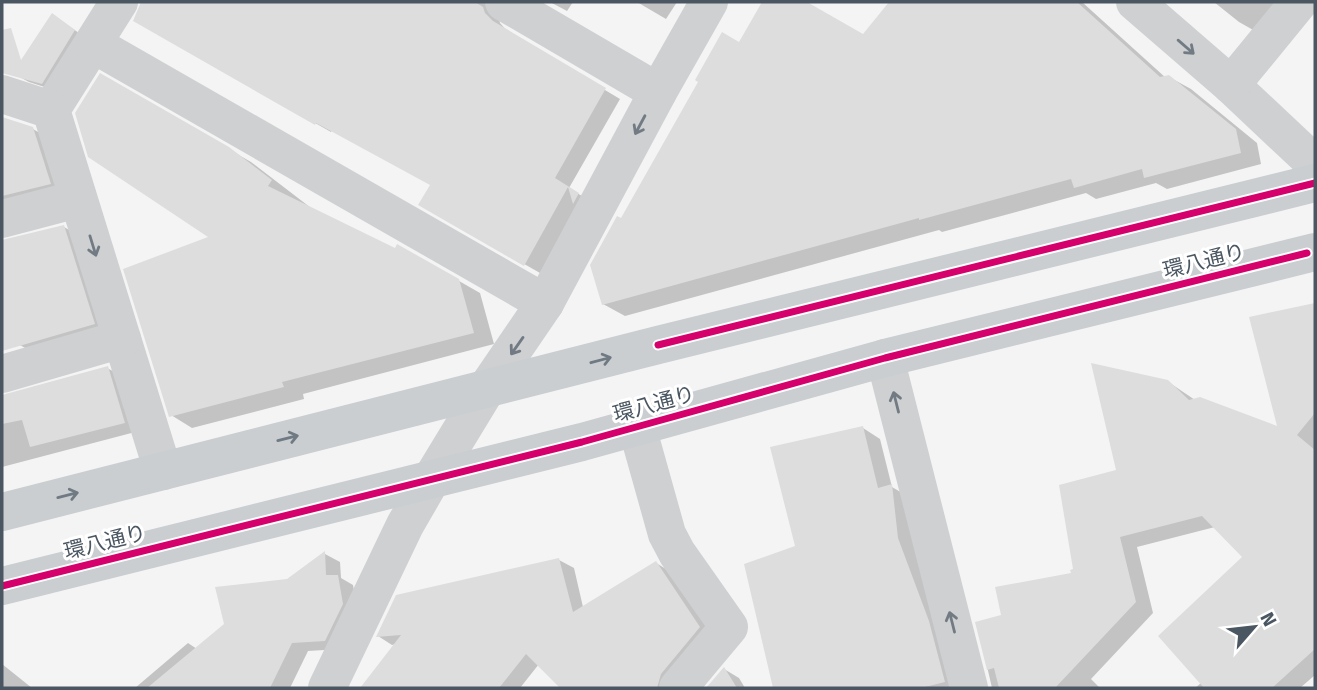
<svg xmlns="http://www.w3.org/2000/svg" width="1317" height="690" viewBox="0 0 1317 690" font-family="'Fira Sans','Noto Sans JP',sans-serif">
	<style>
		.shadow { fill: #0003 }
		.building { fill: #ddddde }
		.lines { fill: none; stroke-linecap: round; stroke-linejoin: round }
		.minor { stroke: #ced0d2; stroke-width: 38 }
		.major { stroke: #caced1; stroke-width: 38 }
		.cycleway-casing { stroke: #fff; stroke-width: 11 }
		.cycleway { stroke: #d6006c; stroke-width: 7 }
		.oneway { stroke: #727b83 }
		.oneway2 { stroke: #707a83 }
		.labels { text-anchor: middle; stroke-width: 6; stroke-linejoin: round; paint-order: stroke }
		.street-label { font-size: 21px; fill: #4a5661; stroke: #fff }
	</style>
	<rect width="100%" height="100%" fill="#f4f4f4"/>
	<g class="shadow">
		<path d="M142 2H499L497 11 500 23 508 32 620 99 569 188 593 203 540 273 421 205 432 185 332 130 331 132 135 21Z"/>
		<path d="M550 2H573L567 11Z"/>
		<path d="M637 2H677L666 19Z"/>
		<path d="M764 2H803L863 36 891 2H1082L1166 78 1169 77 1191 89 1257 143 1261 164 1167 189 1156 183 1096 199 1086 193 942 232 939 230 625 316 603 304 622 221 740 44Z"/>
		<path d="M1214 2H1288L1262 35 1239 22Z"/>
		<path d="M53 15 89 40 57 91 29 82 14 74Z"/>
		<path d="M101 76 251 162 315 211 396 250 398 246 480 293 494 344 303 394 304 399 192 428 171 415 212 238Z"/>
		<path d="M2 118 33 129 50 139 67 193 2 217Z"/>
		<path d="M64 227 81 237 111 334 37 355 20 345 2 283V242Z"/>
		<path d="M1315 304V675L1300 688H1195L1201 683 1245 557 1215 527 1137 547 1153 613 1091 679 1100 688H992L977 623 1004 617 1073 574 1118 471 1167 381 1195 400 1280 429 1251 318Z"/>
		<path d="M107 368 122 376 139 431 2 467V397Z"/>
		<path d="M863 428 880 439 892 487 909 497 961 688H775L746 565 798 547Z"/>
		<path d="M325 554 340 562 341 578 353 585 358 613 341 649 308 651 290 688H135L188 643 197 649Z"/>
		<path d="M559 560 574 568 583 607 656 563 671 572 714 636 673 688H563L539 664 520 688H362L396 644 392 645 378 636Z"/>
		<path d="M2 664 32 688H2Z"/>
		<path d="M724 669 739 678 745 688H709Z"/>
	</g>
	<g class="building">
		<path d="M141 2H475L483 7 485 13 493 21 606 88 555 178 579 193 573 204 568 187 524 266 418 205 430 185 316 123 315 125 133 21Z"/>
		<path d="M762 2H807L863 34 889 2H1077L1160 77 1169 75 1236 129 1241 153 1144 178 1142 169 1074 188 1071 179 919 220V218L602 305 590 265 617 216 621 218 698 82 695 80 722 32 739 42Z"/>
		<path d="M52 13 75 30 42 84 2 73V30L11 28 21 60Z"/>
		<path d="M100 73 229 147 272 180 268 186 395 248 397 244 459 279 474 333 282 382 284 387 169 417 123 269 208 237 88 157 75 113Z"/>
		<path d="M2 117 33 127 51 184 2 196Z"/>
		<path d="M64 225 95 324 2 351V240Z"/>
		<path d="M1315 303V413L1297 435 1315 450V649L1272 688H1204L1158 636 1242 557 1202 516 1120 537 1136 602 1055 688H999L994 668 987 670 975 622 1001 615 995 587 1071 573 1070 570 1073 569 1059 485 1116 470 1091 363 1168 380 1189 400 1200 397 1277 426 1249 317Z"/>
		<path d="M108 366 125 423 30 447 22 420 2 424V395Z"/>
		<path d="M863 426 878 488 892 484 898 538 929 621 945 682 921 688H773L744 564 795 546 770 447Z"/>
		<path d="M325 551 326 575H338L343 604 325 641 292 643 270 688H147L224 624 215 587 287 579Z"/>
		<path d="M559 558 573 612 656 561 700 627 661 674 657 688H560L526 654 499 688H360L401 635 376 637 396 595Z"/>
		<path d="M724 667 737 688H706Z"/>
	</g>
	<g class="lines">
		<g class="minor">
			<path d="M119 2 51 110 163 471"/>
			<path d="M504 2 658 92"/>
			<path d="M1135 2 1231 85 1315 164"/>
			<path d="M93 44 545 303"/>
			<path d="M1231 85 1299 2"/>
			<path d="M2 94 51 110"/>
			<path d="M2 219 78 199"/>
			<path d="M885 358 969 688"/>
			<path d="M2 374 122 339"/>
			<path d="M637 427 667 534 677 553 729 627 678 688"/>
			<path d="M327 688 405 525 431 480 487 388 545 303 658 92 709 2"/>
		</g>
		<g class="major">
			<path d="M2 512 658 345 1315 183"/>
			<path d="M2 586 582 442 885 358 1315 252"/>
		</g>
		<defs>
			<g id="cycleway">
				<path d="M658 345 1315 183"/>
				<path d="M2 586 582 442 885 358 1307 253"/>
			</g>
		</defs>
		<use href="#cycleway" class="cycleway-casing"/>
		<use href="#cycleway" class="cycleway"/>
	</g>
	<defs><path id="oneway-shaft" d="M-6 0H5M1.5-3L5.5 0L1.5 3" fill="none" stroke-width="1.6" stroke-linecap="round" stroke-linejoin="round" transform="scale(1.75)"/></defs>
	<g class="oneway">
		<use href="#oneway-shaft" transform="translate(1186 47) rotate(41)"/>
		<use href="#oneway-shaft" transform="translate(640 125) rotate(118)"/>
		<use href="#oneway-shaft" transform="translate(93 246) rotate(73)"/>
		<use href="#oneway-shaft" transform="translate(517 346) rotate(125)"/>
		<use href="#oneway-shaft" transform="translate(896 402) rotate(-104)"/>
		<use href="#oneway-shaft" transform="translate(952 622) rotate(-104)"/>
	</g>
	<g class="oneway2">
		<use href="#oneway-shaft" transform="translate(601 360) rotate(-15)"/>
		<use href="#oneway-shaft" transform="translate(288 438) rotate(-14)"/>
		<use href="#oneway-shaft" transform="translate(68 495) rotate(-14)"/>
	</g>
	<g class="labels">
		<g class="street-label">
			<text transform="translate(1204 261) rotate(-14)" y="7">環八通り</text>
			<text transform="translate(654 404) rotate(-15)" y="7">環八通り</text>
			<text transform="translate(105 542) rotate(-14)" y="7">環八通り</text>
		</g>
	</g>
	<rect width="1317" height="690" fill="none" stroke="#4a5661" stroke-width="7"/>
	<g transform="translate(1254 627) rotate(62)" stroke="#ffffff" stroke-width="5" paint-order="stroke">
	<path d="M0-5L12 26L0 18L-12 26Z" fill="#4a5661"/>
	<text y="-10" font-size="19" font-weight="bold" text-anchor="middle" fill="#4a5661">N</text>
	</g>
</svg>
